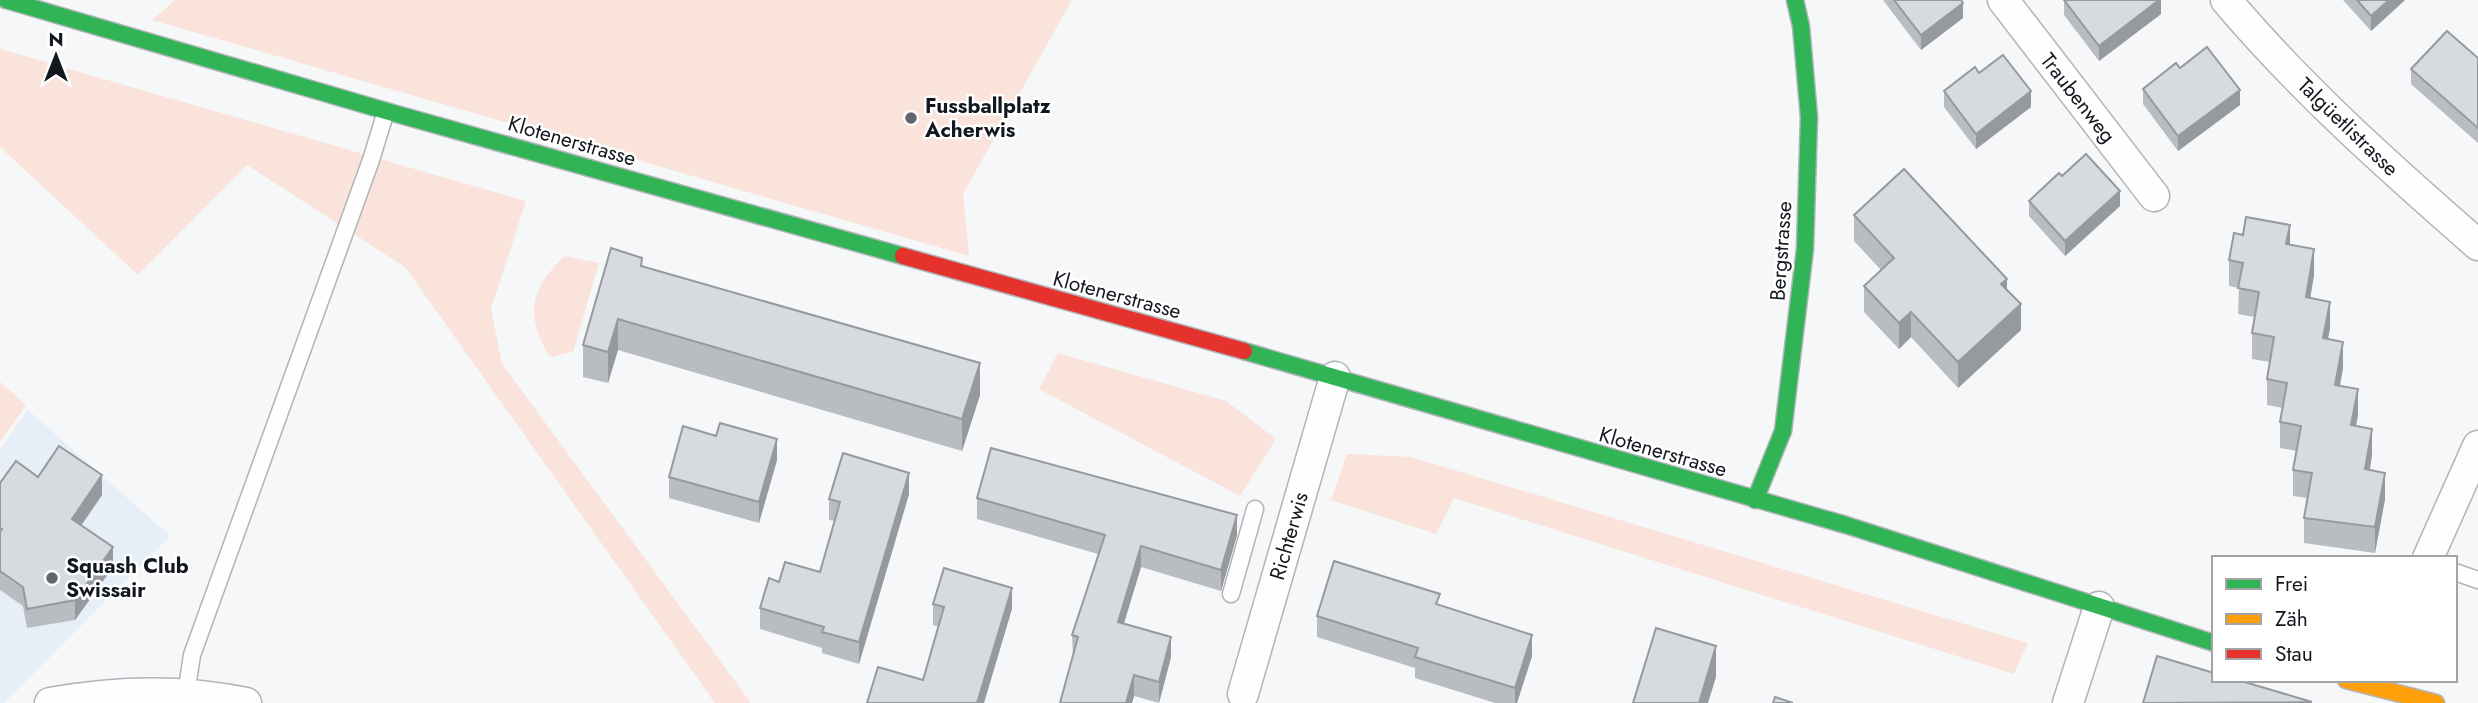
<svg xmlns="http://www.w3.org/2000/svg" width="2478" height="703" viewBox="0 0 2478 703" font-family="Jost,sans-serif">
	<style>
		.built { fill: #e6eef8 }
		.green { fill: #f9e3db }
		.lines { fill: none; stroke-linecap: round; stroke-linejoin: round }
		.lane-casing { stroke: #b0b4b8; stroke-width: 19 }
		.street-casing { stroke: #b0b4b8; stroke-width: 33 }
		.fast-casing { stroke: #b0b4b8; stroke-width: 19 }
		.slow-casing { stroke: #b0b4b8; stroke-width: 19 }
		.jam-casing { stroke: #b0b4b8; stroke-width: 19 }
		.lane { stroke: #fefefe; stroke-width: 16 }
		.street { stroke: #fefefe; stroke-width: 30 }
		.fast { stroke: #30b455; stroke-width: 16 }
		.slow { stroke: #ff9f0a; stroke-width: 16 }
		.jam { stroke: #e5322d; stroke-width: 16 }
		.wall { fill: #b9bcc1 }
		.shaded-wall { fill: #96999d }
		.building { fill: #d7dbe0; stroke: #96999d; stroke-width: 2 }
		.poi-dot { fill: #62666b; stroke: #fff; stroke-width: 2.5 }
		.labels { text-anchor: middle; stroke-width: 5; stroke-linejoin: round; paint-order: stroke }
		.street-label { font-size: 21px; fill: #13181f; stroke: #fff }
		.poi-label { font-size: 21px; font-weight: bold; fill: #13181f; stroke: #fff; text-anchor: start }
	</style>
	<rect width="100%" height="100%" fill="#f5f7f9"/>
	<path class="built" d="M28 410 170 536 4 703H0V450Z"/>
	<g class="green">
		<path d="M175 0H1072L963 194 969 256 152 20Z"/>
		<path d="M0 49 526 201 491 309 502 364 751 703H715L405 267 247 165 138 275 0 147Z"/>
		<path d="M565 256 599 263 573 352 550 357C524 315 530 289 565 256Z"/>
		<path d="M1058 353 1226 401 1276 439 1240 496 1039 389Z"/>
		<path d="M0 382 26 405 0 442Z"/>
		<path d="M1347 454 1411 457 2028 643 2014 674 1454 498 1436 534 1331 500Z"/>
	</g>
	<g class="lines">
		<defs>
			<g id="lane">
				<path d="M2455 572 2478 580"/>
				<path d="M1231 594 1255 509"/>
				<path d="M186 694 192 655 371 160 386 111"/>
			</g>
			<g id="street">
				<path d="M2003 0 2154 196"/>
				<path d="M2226 0C2302 90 2390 168 2478 245"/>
				<path d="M2428 558 2478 446"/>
				<path d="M1243 694 1335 377"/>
				<path d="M50 703C116 691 180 689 246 703"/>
				<path d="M2068 703 2099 607"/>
			</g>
			<g id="fast">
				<path d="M6 0 386 111 903 256"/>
				<path d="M1244 351 1846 525 2214 643"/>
				<path d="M1755 500 1783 431 1805 249 1809 117 1801 26 1795 0"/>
			</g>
			<path id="slow" d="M2346 680 2436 703"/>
			<path id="jam" d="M903 256 1244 351"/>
		</defs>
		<use href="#lane" class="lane-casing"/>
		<use href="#street" class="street-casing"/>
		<use href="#fast" class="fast-casing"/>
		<use href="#slow" class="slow-casing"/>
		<use href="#jam" class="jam-casing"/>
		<use href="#lane" class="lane"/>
		<use href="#street" class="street"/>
		<use href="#fast" class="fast"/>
		<use href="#slow" class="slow"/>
		<use href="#jam" class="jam"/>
	</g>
	<g class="wall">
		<path d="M1883 0H1961L1963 18 1921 50Z"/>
		<path d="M2064 0H2161V14L2099 61 2064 15Z"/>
		<path d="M2343 0H2405L2371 31Z"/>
		<path d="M2478 58V143L2411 84V69Z"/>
		<path d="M2180 68 2240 105 2178 151 2143 104V89Z"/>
		<path d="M1979 73 2031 107 1976 149 1944 107V91Z"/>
		<path d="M2062 176 2120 206 2065 256 2029 216V201Z"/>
		<path d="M1854 215 2007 290 2021 330 1958 388 1911 337 1899 349 1864 312V286L1881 270 1854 241Z"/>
		<path d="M2290 245 2314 275 2310 298 2330 328 2328 339 2343 368 2340 386 2358 415 2356 426 2372 455 2370 470 2385 499 2375 553 2304 543V518L2307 498 2293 496V470L2297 451 2280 448V422L2283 408 2267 405V379L2270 362 2252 359V333L2254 317 2238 314 2239 288 2229 286V260Z"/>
		<path d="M642 266 980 395 962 451 618 350 608 383 583 377V345Z"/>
		<path d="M777 460 759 523 669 498V477Z"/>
		<path d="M38 477 102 495 81 525 113 567 75 620 27 628 23 606 0 590V483Z"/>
		<path d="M909 494 859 664 822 653V648L760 629V608L820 572 835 521 829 520V499Z"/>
		<path d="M977 498 1237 535 1221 591 1141 567 1124 623 1171 657 1159 703 1134 696 1132 703H1060L1073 657 1072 635 1098 554 977 519Z"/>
		<path d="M933 604 1012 609 923 680 939 627 933 625Z"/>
		<path d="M1440 605 1532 656 1517 703H1495L1415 678V668L1317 637V616Z"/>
	</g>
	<g class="shaded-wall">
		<path d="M2159 0H2161V14L2099 61V46Z"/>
		<path d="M2389 0H2405L2371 31V16Z"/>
		<path d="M1963 3V18L1921 50V35Z"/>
		<path d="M2240 90V105L2178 151V136Z"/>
		<path d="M2031 91V107L1976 149V134Z"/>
		<path d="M2120 191V206L2065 256V241Z"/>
		<path d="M2290 225V251L2286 244Z"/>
		<path d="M2314 249V275L2306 323V297Z"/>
		<path d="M2007 279V304L2001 284Z"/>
		<path d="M2330 302V328L2323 364V338Z"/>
		<path d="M2021 304V330L1958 388V362Z"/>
		<path d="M1911 312V337L1899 349V323Z"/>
		<path d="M618 319V350L608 383V352Z"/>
		<path d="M2343 342V368L2335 411V385Z"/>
		<path d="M980 363V395L962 451V419Z"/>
		<path d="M2358 389V415L2351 451V425Z"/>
		<path d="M2372 429V455L2365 495V469Z"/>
		<path d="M777 439V460L759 523V502Z"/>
		<path d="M909 473V494L859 664V642Z"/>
		<path d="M2385 473V499L2375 553V527Z"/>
		<path d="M102 475V495L72 539V519Z"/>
		<path d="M1237 515V535L1221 591V570Z"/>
		<path d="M1141 546V567L1118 643V622Z"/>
		<path d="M113 547V567L75 620V600Z"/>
		<path d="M1012 588V609L984 703H977Z"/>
		<path d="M1532 635V656L1517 703H1515V688Z"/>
		<path d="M1171 637V657L1159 703V682Z"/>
		<path d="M1716 646V677L1708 703H1699Z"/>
		<path d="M1134 675V696L1132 703H1126Z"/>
	</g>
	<g class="building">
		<path d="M1894 0H1961L1963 3 1921 35Z"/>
		<path d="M2064 0H2159L2099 46Z"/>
		<path d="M2357 0H2389L2371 16Z"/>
		<path d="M2447 31 2478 58V128L2411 69Z"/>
		<path d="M2207 47 2240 90 2178 136 2143 89 2176 63 2180 68Z"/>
		<path d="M2003 55 2031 91 1976 134 1944 91 1975 67 1979 73Z"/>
		<path d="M2086 154 2120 191 2065 241 2029 201 2059 173 2062 176Z"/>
		<path d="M1904 169 2007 279 2001 284 2021 304 1958 362 1911 312 1899 323 1864 286 1894 258 1854 215Z"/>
		<path d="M2246 217 2290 225 2286 244 2314 249 2306 297 2330 302 2323 338 2343 342 2335 385 2358 389 2351 425 2372 429 2365 469 2385 473 2375 527 2304 518 2312 473 2293 470 2301 426 2280 422 2287 383 2267 379 2274 337 2252 333 2259 292 2238 288 2243 263 2229 260 2234 233 2243 235Z"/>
		<path d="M611 248 642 258 641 266 980 363 962 419 618 319 608 352 583 345Z"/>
		<path d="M720 423 777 439 759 502 669 477 683 426 716 436Z"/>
		<path d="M59 446 102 475 72 519 113 547 75 600 27 609 23 587 0 571V532L2 529 0 528V483L16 461 38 477Z"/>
		<path d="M991 448 1237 515 1221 570 1141 546 1118 622 1171 637 1159 682 1134 675 1126 703H1060L1078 637 1072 635 1105 535 977 498Z"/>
		<path d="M843 453 909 473 859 642 822 632 824 627 760 608 769 578 779 582 785 562 820 572 840 502 829 499Z"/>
		<path d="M1334 561 1440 594 1436 604 1532 635 1515 688 1415 657 1418 648 1317 616Z"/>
		<path d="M944 568 1012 588 977 703H867L878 667 923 680 944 607 933 604Z"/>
		<path d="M1656 628 1716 646 1699 703H1633Z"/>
		<path d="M2157 656 2214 673V680H2238L2312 702 2143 703Z"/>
		<path d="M1775 697 1793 703H1773Z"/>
	</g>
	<g class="poi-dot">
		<circle cx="911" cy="118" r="7"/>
		<circle cx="52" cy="578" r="7"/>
	</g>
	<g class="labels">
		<g class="street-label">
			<text transform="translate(2078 98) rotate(52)" y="7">Traubenweg</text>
			<text transform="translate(2348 127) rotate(44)" y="7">Talgüetlistrasse</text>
			<text transform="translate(572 141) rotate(16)" y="7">Klotenerstrasse</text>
			<text transform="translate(1781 251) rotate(-86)" y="7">Bergstrasse</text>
			<text transform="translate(1117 295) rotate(15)" y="7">Klotenerstrasse</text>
			<text transform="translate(1663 452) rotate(16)" y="7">Klotenerstrasse</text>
			<text transform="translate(1289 536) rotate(-74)" y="7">Richterwis</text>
		</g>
		<g class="poi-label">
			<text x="925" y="113">Fussballplatz<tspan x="925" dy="24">Acherwis</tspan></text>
			<text x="66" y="573">Squash Club<tspan x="66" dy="24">Swissair</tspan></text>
		</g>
	</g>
	<rect x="2212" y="556" width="245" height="126" fill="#ffffff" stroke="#a1a3a5" stroke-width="2"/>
	<rect x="2226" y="579" width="35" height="10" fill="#30b455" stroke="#a1a3a5" stroke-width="2"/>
	<text x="2275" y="591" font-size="21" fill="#13181f">Frei</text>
	<rect x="2226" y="614" width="35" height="10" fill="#ff9f0a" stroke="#a1a3a5" stroke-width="2"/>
	<text x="2275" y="626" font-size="21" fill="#13181f">Zäh</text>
	<rect x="2226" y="649" width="35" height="10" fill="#e5322d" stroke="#a1a3a5" stroke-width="2"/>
	<text x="2275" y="661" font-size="21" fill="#13181f">Stau</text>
	<g transform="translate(56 56)" stroke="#ffffff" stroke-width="5" paint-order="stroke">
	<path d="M0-5L12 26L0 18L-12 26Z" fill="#13181f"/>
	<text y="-10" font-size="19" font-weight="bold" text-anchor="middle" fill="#13181f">N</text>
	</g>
</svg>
